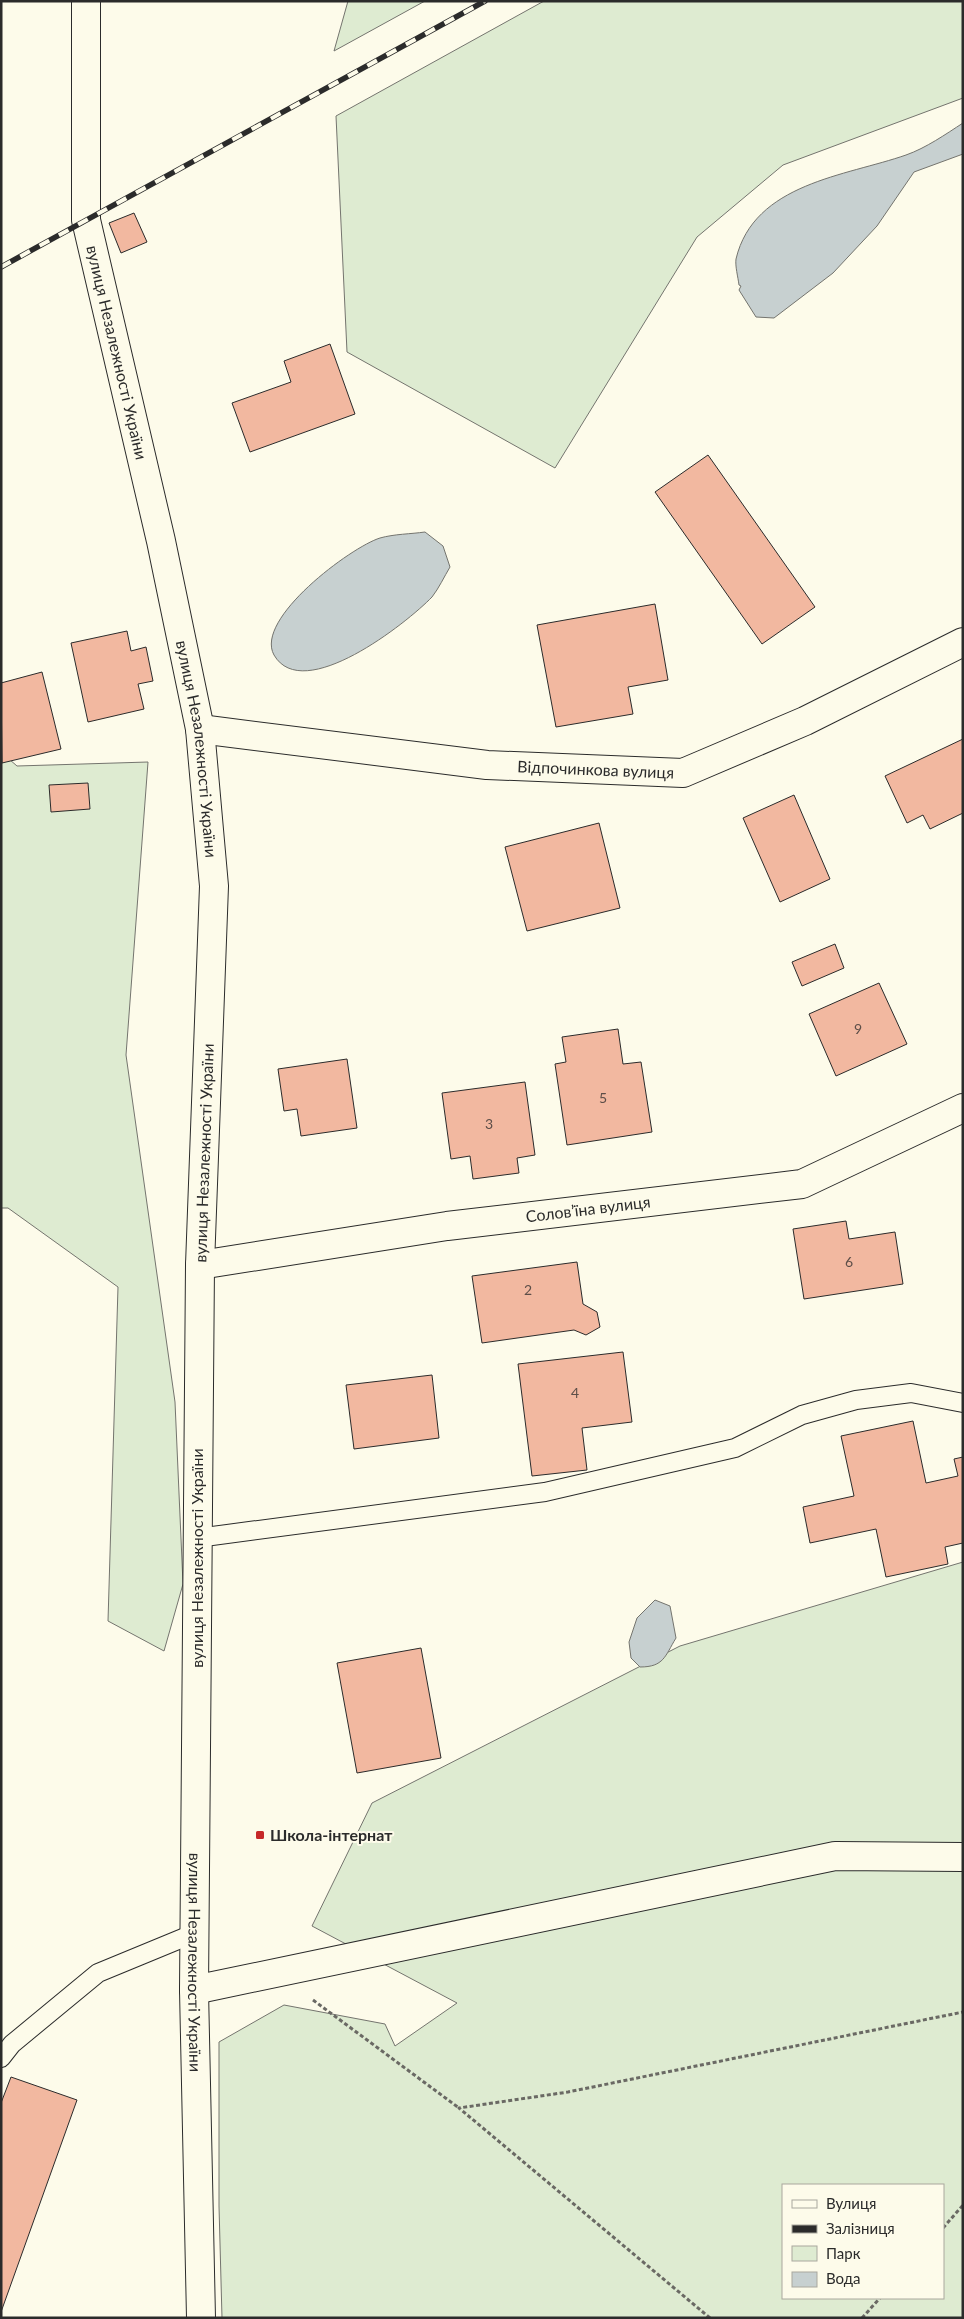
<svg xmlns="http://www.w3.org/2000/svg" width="964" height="2319" viewBox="0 0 964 2319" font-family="Lato,sans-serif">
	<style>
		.green { fill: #deebd1; stroke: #74746e; fill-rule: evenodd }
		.water { fill: #c7d0d0; stroke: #74746e }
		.building { fill: #f2b8a0; stroke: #2b2b2b }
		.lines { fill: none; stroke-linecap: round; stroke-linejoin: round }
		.service-casing { stroke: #2b2b2b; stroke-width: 20 }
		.minor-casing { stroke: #2b2b2b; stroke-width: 30 }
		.secondary-casing { stroke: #2b2b2b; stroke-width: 30 }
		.path { stroke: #6a6964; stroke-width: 3; stroke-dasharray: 4 2.5; stroke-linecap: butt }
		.service { stroke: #fdfbea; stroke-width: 18 }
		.minor { stroke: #fdfbea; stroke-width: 28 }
		.secondary { stroke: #fdfbea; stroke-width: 28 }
		.rail-casing { stroke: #2b2b2b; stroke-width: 5.5 }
		.rail { stroke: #fdfbea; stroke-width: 4; stroke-dasharray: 11; stroke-linecap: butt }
		.poi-dot { fill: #c62828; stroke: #fdfbea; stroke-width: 2 }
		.labels { text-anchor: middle; stroke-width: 4; stroke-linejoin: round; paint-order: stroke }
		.number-label { font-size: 14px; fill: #5d4e48 }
		.street-label { font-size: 16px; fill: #2b2b2b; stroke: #fdfbea }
		.poi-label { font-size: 16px; font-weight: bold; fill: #2b2b2b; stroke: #fdfbea; text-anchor: start }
	</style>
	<rect width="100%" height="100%" fill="#fdfbea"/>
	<g class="green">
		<path d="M348 1H425L334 51Z"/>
		<path d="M544 1H963V98L783 165 697 237 555 468 347 352 336 116Z"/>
		<path d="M1 752 17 766 148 762 126 1055 175 1402 183 1584 164 1651 108 1621 118 1287 8 1208H1Z"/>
		<path d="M963 1562V2318H222L219 2206V2042L284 2005 385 2024 395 2046 457 2003 312 1926 372 1803 680 1646ZM783 2185H943V2298H783Z"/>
	</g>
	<g class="water">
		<path d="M963 123V154L914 172 877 226 833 273 774 318 756 317 739 290 741 286 739 285C738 277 735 266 736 259 754 183 846 176 906 155 926 148 946 134 963 123Z"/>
		<path d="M425 532 443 546 450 567C444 577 439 588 432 597 407 623 303 705 274 655 254 619 351 547 380 538 394 534 411 534 425 532Z"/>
		<path d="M655 1600 670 1606 676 1638C665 1656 664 1667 640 1667L631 1658 629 1642 637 1618Z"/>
	</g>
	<g class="building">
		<path d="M134 213 147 242 121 253 109 223Z"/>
		<path d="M330 344 355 414 250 452 232 403 291 382 284 361Z"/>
		<path d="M708 455 815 607 762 644 655 492Z"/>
		<path d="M655 604 668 680 628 687 633 714 556 727 537 625Z"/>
		<path d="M127 631 131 651 146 647 153 681 138 684 144 709 88 722 71 643Z"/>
		<path d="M42 672 61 749 2 763 1 683Z"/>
		<path d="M963 739V813L930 829 923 815 907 823 885 776Z"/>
		<path d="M88 783 90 809 51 812 49 785Z"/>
		<path d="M794 795 830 879 780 902 743 818Z"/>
		<path d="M599 823 620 908 527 931 505 847Z"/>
		<path d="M835 944 844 968 802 986 792 962Z"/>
		<path d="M879 983 907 1044 836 1076 809 1014Z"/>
		<path d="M618 1029 623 1064 641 1062 652 1132 567 1145 555 1064 566 1062 562 1037Z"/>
		<path d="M347 1059 357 1128 301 1136 297 1109 284 1111 278 1069Z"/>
		<path d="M525 1082 535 1155 517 1158 519 1173 473 1179 470 1156 451 1159 442 1093Z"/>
		<path d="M846 1221 849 1239 895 1232 903 1284 804 1299 793 1229Z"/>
		<path d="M577 1262 583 1304 597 1312 600 1327 586 1335 574 1330 482 1343 472 1276Z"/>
		<path d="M623 1352 632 1422 582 1428 587 1470 532 1476 518 1364Z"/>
		<path d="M432 1375 439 1438 354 1449 346 1385Z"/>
		<path d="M913 1421 926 1483 958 1476 954 1459 963 1457V1543L945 1547 948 1564 886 1577 876 1529 810 1543 803 1507 854 1496 841 1436Z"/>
		<path d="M421 1648 441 1758 357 1773 337 1663Z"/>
		<path d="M11 2077 77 2100 1 2312V2103Z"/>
	</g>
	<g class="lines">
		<defs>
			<g id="service">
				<path d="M197 1538 545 1492 735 1448 802 1415 856 1400 911 1393 963 1403"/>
				<path d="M1 2058 12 2044 98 1973 195 1933"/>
			</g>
			<g id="minor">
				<path id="s1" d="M200 729 487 765 683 773 805 721 963 642"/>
				<path d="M200 1265 447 1226 802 1184 963 1108"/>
				<path d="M194 1990 835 1856 963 1857"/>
			</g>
			<g id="secondary">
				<path id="s2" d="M86 1V220L161 541 200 729 214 886 200 1265 194 1990 201 2318"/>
			</g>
		</defs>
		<use href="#service" class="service-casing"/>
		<use href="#minor" class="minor-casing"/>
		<use href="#secondary" class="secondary-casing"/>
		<g class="path">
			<path d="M313 2000 459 2108"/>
			<path d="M943 2228 963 2205"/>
			<path d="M710 2318 459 2108 568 2092 963 2012"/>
			<path d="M862 2318 880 2298"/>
		</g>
		<use href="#service" class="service"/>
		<use href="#minor" class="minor"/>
		<use href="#secondary" class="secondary"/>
		<defs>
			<path id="rail" d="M1 267 485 1"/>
		</defs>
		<use href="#rail" class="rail-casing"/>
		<use href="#rail" class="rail"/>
	</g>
	<rect class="poi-dot" x="255" y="1830" width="10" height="10" rx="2.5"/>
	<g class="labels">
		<g class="number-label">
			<text x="858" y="1034">9</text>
			<text x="603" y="1103">5</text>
			<text x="489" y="1129">3</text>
			<text x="849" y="1267">6</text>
			<text x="528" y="1295">2</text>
			<text x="575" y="1398">4</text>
		</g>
		<g class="street-label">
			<text dy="6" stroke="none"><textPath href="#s2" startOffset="355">вулиця Незалежності України</textPath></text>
			<text dy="6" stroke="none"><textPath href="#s2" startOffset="760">вулиця Незалежності України</textPath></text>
			<text dy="6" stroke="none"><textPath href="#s1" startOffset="398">Відпочинкова вулиця</textPath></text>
			<text transform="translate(204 1153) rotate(-88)" y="6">вулиця Незалежності України</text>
			<text transform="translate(588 1209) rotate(-7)" y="6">Соловʼїна вулиця</text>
			<text transform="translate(197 1558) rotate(-90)" y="6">вулиця Незалежності України</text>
			<text dy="6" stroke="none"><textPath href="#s2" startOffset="1975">вулиця Незалежності України</textPath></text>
		</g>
		<g class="poi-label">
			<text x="270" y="1841">Школа-інтернат</text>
		</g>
	</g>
	<rect width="964" height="2319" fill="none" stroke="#2b2b2b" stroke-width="5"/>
	<rect x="782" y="2184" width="162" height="115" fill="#fdfbea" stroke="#a9a89e"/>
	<rect x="792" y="2200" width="25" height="8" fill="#fdfbea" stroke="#a9a89e"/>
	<text x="826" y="2209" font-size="15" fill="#2b2b2b">Вулиця</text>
	<rect x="792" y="2225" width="25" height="8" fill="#2b2b2b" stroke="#a9a89e"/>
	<text x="826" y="2234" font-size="15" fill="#2b2b2b">Залізниця</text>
	<rect x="792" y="2246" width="25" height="15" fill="#deebd1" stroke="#a9a89e"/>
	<text x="826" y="2259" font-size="15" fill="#2b2b2b">Парк</text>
	<rect x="792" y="2272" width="25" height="15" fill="#c7d0d0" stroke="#a9a89e"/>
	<text x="826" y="2284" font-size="15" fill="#2b2b2b">Вода</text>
</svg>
